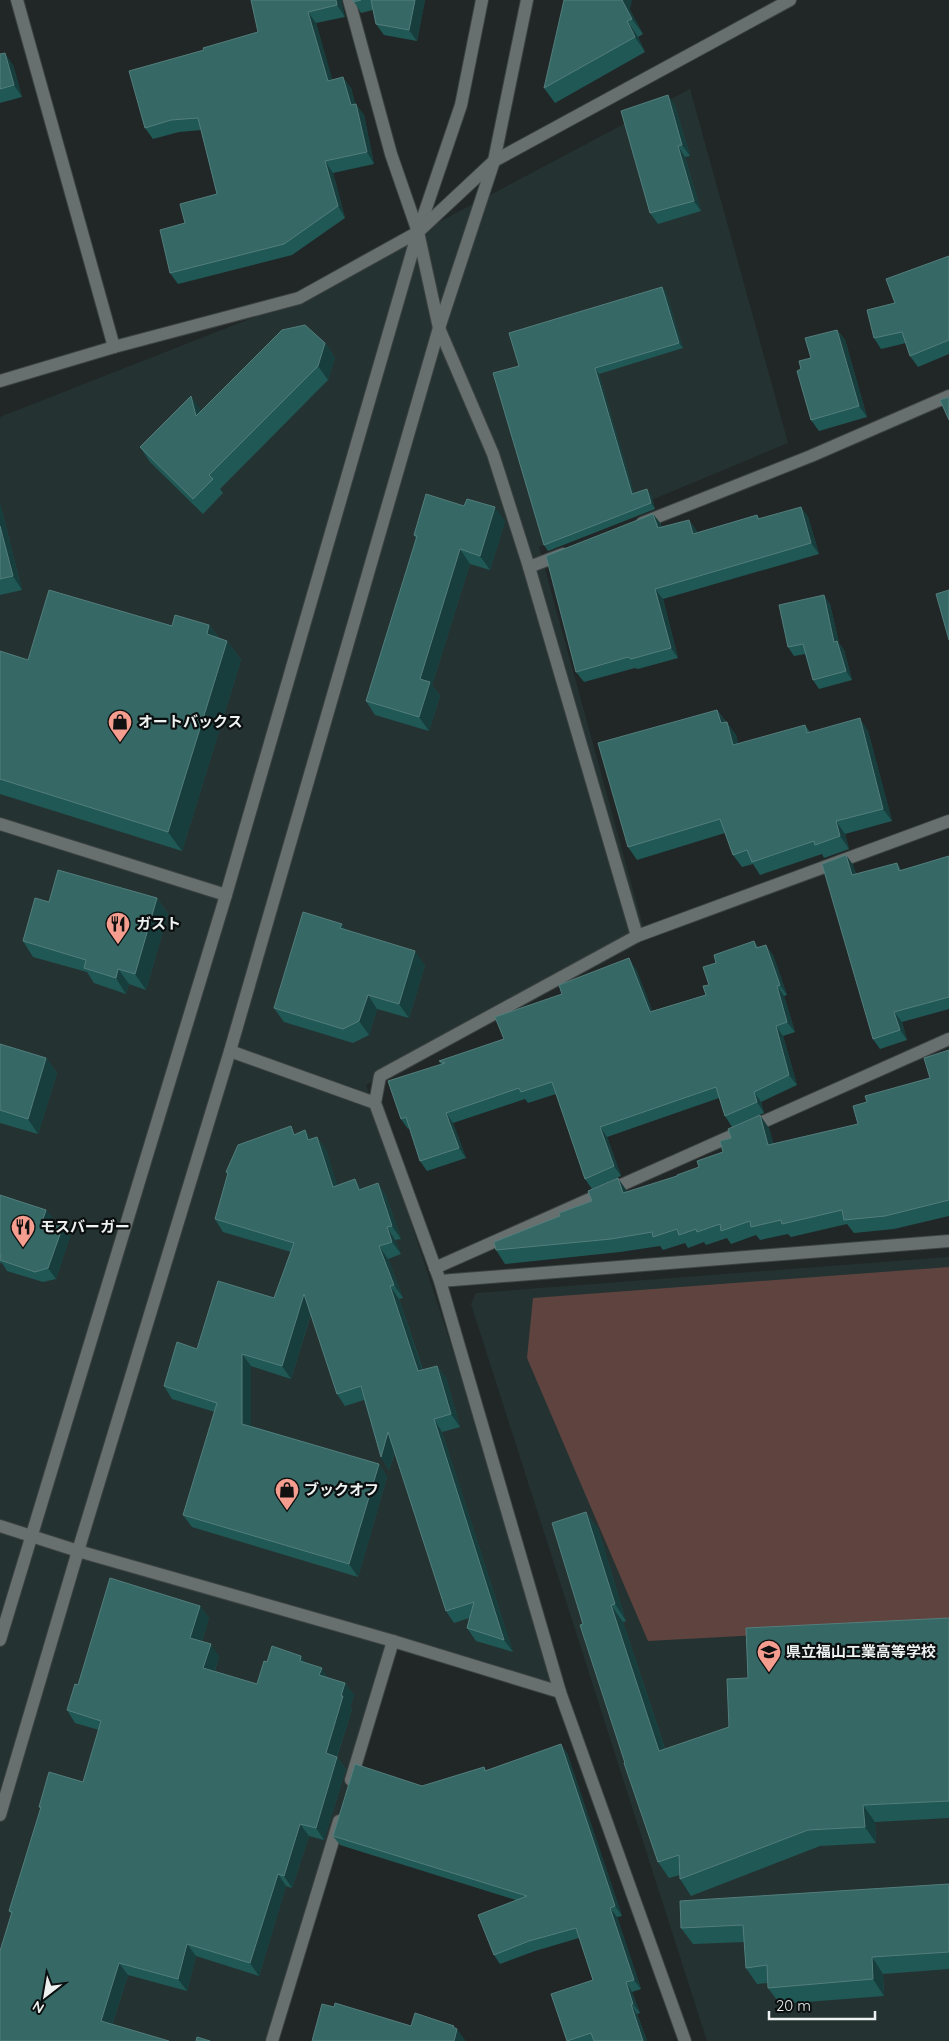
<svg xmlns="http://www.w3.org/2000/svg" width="949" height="2041" viewBox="0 0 949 2041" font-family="Quicksand,'Noto Sans JP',sans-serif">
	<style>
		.built { fill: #243332 }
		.green { fill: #5e433f }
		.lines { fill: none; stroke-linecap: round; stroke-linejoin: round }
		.minor-casing { stroke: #3c4242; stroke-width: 14 }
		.tertiary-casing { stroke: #3c4242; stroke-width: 14 }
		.minor { stroke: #68706f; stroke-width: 12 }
		.tertiary { stroke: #68706f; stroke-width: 12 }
		.wall { fill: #205856 }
		.shaded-wall { fill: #173d3c }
		.building { fill: #366866; stroke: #537e7c }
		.labels { text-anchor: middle; stroke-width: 4.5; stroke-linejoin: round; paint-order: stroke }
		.poi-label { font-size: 15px; font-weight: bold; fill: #edf2f1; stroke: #0c0f0f; text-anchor: start }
	</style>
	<rect width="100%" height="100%" fill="#212727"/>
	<g class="built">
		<path d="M690 89 788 443 539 547 644 930 366 1085 568 1702 393 1643 275 2041H0V417L275 309Z"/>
		<path d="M949 1257V2041H707L471 1304 476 1293Z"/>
	</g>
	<path class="green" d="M949 1267V1625L648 1641 527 1358 533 1298Z"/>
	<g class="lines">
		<defs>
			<g id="minor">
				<path d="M17 0 114 347"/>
				<path d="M349 0 391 154 418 232 439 328 493 454 529 567 637 936"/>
				<path d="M642 523 811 456 949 396"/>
				<path d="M529 567 563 554"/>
				<path d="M0 824 226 895"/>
				<path d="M230 1051 375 1103"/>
				<path d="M435 1268 949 1039"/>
				<path d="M440 1281 949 1241"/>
				<path d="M0 1526 78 1551 393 1641 560 1692"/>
				<path d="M351 1780 393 1641"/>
				<path d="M272 2041 339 1821"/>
				<path d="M685 2041 560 1692 440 1281 375 1103 380 1076 637 936 949 821"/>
			</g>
			<g id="tertiary">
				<path d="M0 381 114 347 299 298 418 232 494 161 790 0"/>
				<path d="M0 1640 226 895 418 232 461 105 482 0"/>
				<path d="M0 1815 78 1551 230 1051 439 328 494 161 527 0"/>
			</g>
		</defs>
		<use href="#minor" class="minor-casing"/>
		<use href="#tertiary" class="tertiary-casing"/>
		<use href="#minor" class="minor"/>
		<use href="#tertiary" class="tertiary"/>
	</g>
	<g class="wall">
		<path d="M251 0H341L345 17 316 23 332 80 351 88 355 104 364 115 374 164 333 173 345 218 292 255 178 284 170 273 185 223 217 194 201 130 179 132 153 139 145 128 204 50 258 32Z"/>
		<path d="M353 0H425L417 41 384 35 376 24 373 10 361 13Z"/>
		<path d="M630 10 643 34 638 37 645 52 555 103 544 88Z"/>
		<path d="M0 54 13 65 22 97 0 103Z"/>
		<path d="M668 95 675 106 690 156 685 157 701 211 658 224 650 213Z"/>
		<path d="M949 256V354L918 367 910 356 906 343 881 349 874 338 895 303Z"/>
		<path d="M662 287 666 292 683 348 599 374 634 493 651 495 655 509 548 551 544 545 519 366Z"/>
		<path d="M837 330 845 340 867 417 819 431 811 420 801 369Z"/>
		<path d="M325 343 335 358 328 380 220 489 223 493 203 514 150 462 140 447 201 410V411Z"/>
		<path d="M0 505 1 507 22 590 0 595Z"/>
		<path d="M801 507 808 517 819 554 663 599 678 658 638 669 635 668 584 682 576 672 653 514 661 524V527L689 520 696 530 697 533 757 515 760 519Z"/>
		<path d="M505 521 490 570 470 564 432 685 440 696 429 731 375 715 366 701 416 539 414 535Z"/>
		<path d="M830 604 839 643 844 650 852 680 819 689 813 680 805 654 794 656 788 647Z"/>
		<path d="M209 625 219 638 227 641 241 660 182 851 0 794V651L28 660 172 626Z"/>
		<path d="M717 710 736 735 738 744 805 725 810 732 868 731 892 821 845 834 849 849 824 858 822 854 760 875 753 864 742 867 733 855 725 833 637 860 628 847Z"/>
		<path d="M846 855 853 865 856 874 897 863 901 870 949 856V1009L902 1022 907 1040 880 1049 873 1039Z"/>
		<path d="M157 898 168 914 146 990 129 984 126 994 94 983 87 972 33 957 23 941 49 902Z"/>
		<path d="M346 930 425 965 409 1018 377 1009 369 1035 353 1043 284 1022 274 1008Z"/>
		<path d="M754 941 758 947 773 955 787 995 784 996 795 1032 783 1036 797 1085 761 1102 764 1113 732 1127 725 1116 719 1098 607 1137 621 1176 592 1189 585 1179 556 1094 528 1103 525 1099 453 1123 466 1158 427 1171 420 1161 409 1128 408 1129 401 1119 441 1064 439 1061 504 1039 636 969 652 1011 706 995 716 963Z"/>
		<path d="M0 1044 46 1058 57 1073 38 1134 0 1123Z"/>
		<path d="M949 1050V1216L894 1229 854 1233 847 1224 791 1237 788 1234 760 1240 756 1235 731 1244 727 1238 706 1245 704 1242 688 1248 685 1243 663 1250 660 1246 620 1252 505 1264 496 1250 560 1216 592 1201 627 1192 677 1176 699 1167 723 1152 769 1128 773 1144 858 1124 867 1102 930 1078Z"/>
		<path d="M305 1130 311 1139 317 1137 326 1150 337 1186 362 1189 378 1183 386 1196 401 1239 395 1240 401 1254 388 1259 403 1298 399 1299 423 1370 437 1366 446 1378 460 1427 442 1432 513 1652 476 1641 467 1628 469 1618 454 1623 446 1611 395 1452 389 1470 381 1457 364 1400 345 1406 337 1394 311 1314 291 1379 251 1366V1426L379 1464 387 1477 358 1577 192 1527 183 1515 215 1412 172 1399 164 1386 197 1349 274 1298 291 1252 223 1232 215 1219 228 1174 226 1172 296 1134Z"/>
		<path d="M0 1195 46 1210 54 1220 53 1223 70 1236 56 1279 43 1282 7 1271 2 1263H0Z"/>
		<path d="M586 1512 598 1529 626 1621 623 1622 665 1749 729 1727 748 1678 949 1618V1818L875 1822 876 1843 820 1846 691 1896 680 1879V1875L669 1878 658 1862 625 1763 583 1624Z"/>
		<path d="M200 1606 209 1618 202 1641 219 1656 215 1671 257 1684 267 1662 307 1664 328 1678 345 1683 354 1695 350 1707 352 1709 337 1757 346 1769 324 1840 309 1836 292 1888 286 1886 259 1976 196 1956 187 1991 128 1975 112 2025 0 2041 11 1914 9 1911 41 1809 39 1807 83 1782 99 1730 75 1723 67 1710 78 1685Z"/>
		<path d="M567 1753 622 1916 617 1917 641 1989 632 1992 640 2013 637 2014 647 2041H567L593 1980 579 1938 535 1951 500 1964 494 1955 516 1900 340 1845 333 1836 422 1786 484 1767 486 1770Z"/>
		<path d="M949 1884V1969L883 1974 884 1996 780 2004 768 1988V1983L757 1984 746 1968 744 1942 693 1944 681 1928Z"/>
	</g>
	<g class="shaded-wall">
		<path d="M336 0H341L345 17 337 5Z"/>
		<path d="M415 0H425L417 41 409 30Z"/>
		<path d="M622 0H632L630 10 643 34 632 19Z"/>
		<path d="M308 12 316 23 336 92 328 81Z"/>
		<path d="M627 21 638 37 645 52 635 37Z"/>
		<path d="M5 53 13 65 22 97 14 85Z"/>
		<path d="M343 77 351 88 357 110 356 104 364 115 374 164 367 152 351 105Z"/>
		<path d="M668 95 675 106 690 156 682 145Z"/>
		<path d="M678 146 685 157 701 211 694 201Z"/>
		<path d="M325 161 333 173 345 218 338 206Z"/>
		<path d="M662 287 666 292 683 348 679 343Z"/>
		<path d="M837 330 845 340 867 417 859 406Z"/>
		<path d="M325 343 335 358 328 380 318 366Z"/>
		<path d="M595 368 599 374 636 500 632 494Z"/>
		<path d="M191 396 201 410 207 430 196 416Z"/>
		<path d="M647 489 651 495 655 509 651 503Z"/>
		<path d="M0 505 1 507 22 590 13 576 0 526Z"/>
		<path d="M495 507 505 521 490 570 480 556Z"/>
		<path d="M801 507 808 517 819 554 811 543Z"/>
		<path d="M653 514 661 524 665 538 658 528Z"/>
		<path d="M689 520 696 530 700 545 693 534Z"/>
		<path d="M460 549 470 564 432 685 440 696 429 731 419 717 420 679Z"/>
		<path d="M655 589 663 599 678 658 671 648Z"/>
		<path d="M824 595 830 604 839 643 844 650 852 680 846 671 834 642Z"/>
		<path d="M209 625 223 644 207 634Z"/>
		<path d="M227 641 241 660 182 851 168 832Z"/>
		<path d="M717 710 726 723H721Z"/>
		<path d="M860 718 868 731 892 821 883 809Z"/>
		<path d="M727 722 736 735 742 758 733 745Z"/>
		<path d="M836 821 845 834 849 849 840 836Z"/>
		<path d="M846 855 853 865 859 886 852 875Z"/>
		<path d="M157 898 168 914 146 990 135 974Z"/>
		<path d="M342 924 352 938 340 928Z"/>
		<path d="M766 945 773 955 787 995 780 985Z"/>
		<path d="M415 951 425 965 409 1018 399 1004Z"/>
		<path d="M629 958 636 969 657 1022 650 1012Z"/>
		<path d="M118 969 129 984 126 994 116 978Z"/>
		<path d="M777 986 784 996 795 1032 787 1022Z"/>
		<path d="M368 995 377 1009 369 1035 359 1021Z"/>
		<path d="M894 1012 902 1022 907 1040 900 1030Z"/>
		<path d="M776 1026 783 1036 797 1085 789 1075Z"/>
		<path d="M46 1058 57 1073 38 1134 28 1119Z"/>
		<path d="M754 1092 761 1102 764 1113 757 1102Z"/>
		<path d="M446 1113 453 1123 466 1158 459 1148Z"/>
		<path d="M760 1115 769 1128 778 1158 768 1145Z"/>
		<path d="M600 1127 607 1137 621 1176 614 1166Z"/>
		<path d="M305 1130 314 1143 308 1140Z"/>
		<path d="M317 1137 326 1150 342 1200 333 1187Z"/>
		<path d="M618 1178 627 1191 632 1206 623 1193Z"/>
		<path d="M355 1179 364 1192 359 1190Z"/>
		<path d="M378 1183 386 1196 401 1239 392 1226Z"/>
		<path d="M46 1210 54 1220 51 1230 43 1219Z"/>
		<path d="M63 1226 70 1236 56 1279 48 1268Z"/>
		<path d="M387 1227 395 1240 401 1254 392 1242Z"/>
		<path d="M379 1246 388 1259 403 1298 394 1285Z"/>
		<path d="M390 1286 399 1299 427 1384 418 1371Z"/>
		<path d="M304 1294 313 1306 291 1379 282 1366Z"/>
		<path d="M242 1354 251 1366V1436L242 1424Z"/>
		<path d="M437 1366 446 1378 460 1427 451 1414Z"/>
		<path d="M434 1419 442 1432 513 1652 504 1640Z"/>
		<path d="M388 1432 397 1444 389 1470 381 1457Z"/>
		<path d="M379 1464 387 1477 358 1577 349 1564Z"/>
		<path d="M586 1512 598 1529 626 1621 615 1604Z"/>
		<path d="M611 1605 623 1622 671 1768 659 1751Z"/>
		<path d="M200 1606 209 1618 199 1650 190 1638Z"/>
		<path d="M211 1644 219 1656 212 1680 203 1668Z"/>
		<path d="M301 1656 310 1668 300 1661Z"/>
		<path d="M322 1668 330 1681 319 1675Z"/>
		<path d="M345 1683 354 1695 350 1707 352 1709 334 1765 326 1753Z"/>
		<path d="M561 1744 567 1753 622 1916 615 1906Z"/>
		<path d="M337 1757 346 1769 324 1840 316 1828Z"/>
		<path d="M863 1805 875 1822 876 1843 865 1827Z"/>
		<path d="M300 1824 309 1836 292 1888 284 1876Z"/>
		<path d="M278 1874 286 1886 259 1976 250 1963Z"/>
		<path d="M610 1908 617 1917 641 1989 634 1980Z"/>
		<path d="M187 1944 196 1956 187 1991 178 1979Z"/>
		<path d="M872 1957 883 1974 884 1996 873 1979Z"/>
		<path d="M119 1963 128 1975 109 2034 101 2021Z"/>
		<path d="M626 1982 632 1992 640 2013 633 2004Z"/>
		<path d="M631 2004 637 2014 647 2041H643Z"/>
		<path d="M454 2026 457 2030V2029L466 2041H454Z"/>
	</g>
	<g class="building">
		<path d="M251 0H336L337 5 308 12 328 81 343 77 351 105 356 104 367 152 325 161 338 206 284 244 170 273 160 230 185 223 180 204 217 194 198 118 171 120 145 128 129 71 204 50 203 48 258 32Z"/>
		<path d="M353 0H361L353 2Z"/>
		<path d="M371 0H415L409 30 376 24Z"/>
		<path d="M564 0H622L632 19 627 21 635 37 544 88Z"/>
		<path d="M5 53 14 85 0 89V54Z"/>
		<path d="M668 95 682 145 678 146 694 201 650 213 621 111Z"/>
		<path d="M949 256V340L910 356 902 332 874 338 867 310 895 303 886 279Z"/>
		<path d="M662 287 679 343 595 368 632 494 647 489 651 503 544 545 493 373 519 366 509 333Z"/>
		<path d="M305 325 325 343 318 366 209 475 213 479 193 499 140 447 191 396 196 416 282 330Z"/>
		<path d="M837 330 859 406 811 420 797 371 801 369 799 361 811 358 805 338Z"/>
		<path d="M949 397V420L940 400Z"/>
		<path d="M426 494 464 506 467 499 495 507 480 556 460 549 420 679 430 682 419 717 366 701 417 536 414 535Z"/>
		<path d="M801 507 811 543 655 589 671 648 631 659 628 657 576 672 546 556 653 514 658 528 689 520 693 534 757 515 758 519Z"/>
		<path d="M0 526 13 576 0 579Z"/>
		<path d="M49 590 172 626 175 615 209 625 207 634 227 641 168 832 0 779V651L28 660Z"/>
		<path d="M949 590V640L936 594Z"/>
		<path d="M824 595 834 642 837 641 846 671 813 680 803 644 788 647 779 605Z"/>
		<path d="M717 710 721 723 727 722 733 745 805 725 807 733 860 718 883 809 836 821 840 836 815 845 814 841 752 862 747 850 733 855 720 819 628 847 598 743Z"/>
		<path d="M846 855 852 875 897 863 899 871 949 856V997L894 1012 900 1030 873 1039 822 864Z"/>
		<path d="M58 870 157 898 135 974 118 969 116 978 84 968 86 960 23 941 35 898 49 902Z"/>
		<path d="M303 912 342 924 340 928 415 951 399 1004 368 995 359 1021 343 1029 274 1008Z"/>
		<path d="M754 941 756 948 766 945 780 985 777 986 787 1022 776 1026 789 1075 754 1092 757 1102 725 1116 716 1087 600 1127 614 1166 585 1179 552 1082 521 1092 519 1088 446 1113 459 1148 420 1161 406 1117 401 1119 388 1081 445 1063 439 1061 504 1039 495 1017 562 994 559 985 629 958 650 1012 706 995 703 986 709 985 703 967 716 963 714 955Z"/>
		<path d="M0 1044 46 1058 28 1119 0 1110Z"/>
		<path d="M949 1050V1200L885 1216 844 1220 842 1210 782 1224 781 1220 751 1227 750 1221 721 1231 720 1224 697 1232 696 1229 679 1235 677 1229 653 1237 652 1232 611 1239 496 1250 494 1242 560 1216 559 1213 592 1201 588 1191 618 1178 623 1193 677 1176V1175L699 1167 697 1161 723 1152 720 1141 731 1138 728 1129 760 1115 768 1145 858 1124 853 1106 867 1102 865 1096 930 1078 924 1058Z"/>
		<path d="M291 1126 294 1135 305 1130 308 1140 317 1137 333 1187 355 1179 359 1190 378 1183 392 1226 387 1227 392 1242 379 1246 394 1285 390 1286 418 1371 437 1366 451 1414 434 1419 504 1640 467 1628 474 1602 446 1611 388 1432 381 1457 361 1386 337 1394 304 1294 282 1366 242 1354V1424L379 1464 349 1564 183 1515 217 1403 164 1386 177 1342 197 1349 218 1281 274 1298 294 1243 215 1219 228 1173 226 1172 238 1145Z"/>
		<path d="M0 1195 46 1210 43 1219 63 1226 48 1268 35 1272 0 1260 1 1255H0Z"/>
		<path d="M586 1512 615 1604 611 1605 659 1751 729 1727 727 1679 748 1678 746 1628 949 1618V1801L863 1805 865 1827 808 1830 680 1879 679 1855 658 1862 624 1763H625L580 1625 583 1624 552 1523Z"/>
		<path d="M110 1578 200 1606 190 1638 211 1644 203 1668 257 1684 264 1661 267 1662 272 1646 301 1656 300 1661 322 1668 319 1675 345 1683 341 1696H343L326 1753 337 1757 316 1828 300 1824 284 1876 278 1874 250 1963 187 1944 178 1979 119 1963 101 2021 169 2041H0V1951L12 1912 9 1911 41 1807H39L49 1772 83 1782 101 1721 67 1710 75 1684 78 1685Z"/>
		<path d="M561 1744 615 1906 610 1908 634 1980 626 1982 633 2004H631L643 2041H594L591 2033 567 2041 551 1994 593 1980 576 1928 529 1941 494 1955 478 1915 527 1896 333 1836 355 1764 422 1786 484 1767 485 1771Z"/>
		<path d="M949 1884V1952L872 1957 873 1979 768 1988 767 1965 746 1968 743 1925 681 1928 680 1901Z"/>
		<path d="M335 2003 411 2026 415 2013 454 2026 453 2027 457 2029 454 2041H312L322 2004 334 2007Z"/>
		<path d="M197 2037 210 2041H196Z"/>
	</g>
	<defs>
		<symbol id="shop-pin" viewBox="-11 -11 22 30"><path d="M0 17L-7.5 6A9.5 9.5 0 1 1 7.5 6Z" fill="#f59d8f" stroke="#0c0f0f"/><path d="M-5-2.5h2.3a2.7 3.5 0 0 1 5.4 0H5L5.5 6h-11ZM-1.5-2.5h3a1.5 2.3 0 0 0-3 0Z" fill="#111"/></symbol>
		<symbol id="restaurant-pin" viewBox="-11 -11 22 30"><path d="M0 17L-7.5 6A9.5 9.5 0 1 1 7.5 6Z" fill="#f59d8f" stroke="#0c0f0f"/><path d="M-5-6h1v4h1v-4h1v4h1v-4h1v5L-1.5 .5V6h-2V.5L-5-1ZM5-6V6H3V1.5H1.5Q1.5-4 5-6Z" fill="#111"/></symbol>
		<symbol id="school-pin" viewBox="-11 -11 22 30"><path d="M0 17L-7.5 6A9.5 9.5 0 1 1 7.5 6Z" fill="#f59d8f" stroke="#0c0f0f"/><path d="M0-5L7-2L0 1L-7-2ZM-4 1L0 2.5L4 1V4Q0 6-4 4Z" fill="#111"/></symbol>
	</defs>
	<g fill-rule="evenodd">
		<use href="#shop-pin" x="106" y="708" width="28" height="38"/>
		<use href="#restaurant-pin" x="104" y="910" width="28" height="38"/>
		<use href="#restaurant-pin" x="9" y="1213" width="28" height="38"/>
		<use href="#shop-pin" x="273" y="1476" width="28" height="38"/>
		<use href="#school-pin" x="755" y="1638" width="28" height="38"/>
	</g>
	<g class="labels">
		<g class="poi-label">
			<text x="138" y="727">オートバックス</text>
			<text x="136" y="929">ガスト</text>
			<text x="40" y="1232">モスバーガー</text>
			<text x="304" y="1495">ブックオフ</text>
			<text x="786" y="1657">県立福山工業高等学校</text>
		</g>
	</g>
	<g transform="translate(45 1996) rotate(211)" stroke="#0c0f0f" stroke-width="4" paint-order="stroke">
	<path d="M0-4L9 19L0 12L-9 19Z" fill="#edf2f1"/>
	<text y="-8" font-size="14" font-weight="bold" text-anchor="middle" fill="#edf2f1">N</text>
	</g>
	<path d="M769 2011v8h106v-8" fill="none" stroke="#edf2f1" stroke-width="2.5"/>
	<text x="776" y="2011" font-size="15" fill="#edf2f1" stroke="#0c0f0f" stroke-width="4" paint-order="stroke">20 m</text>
</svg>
